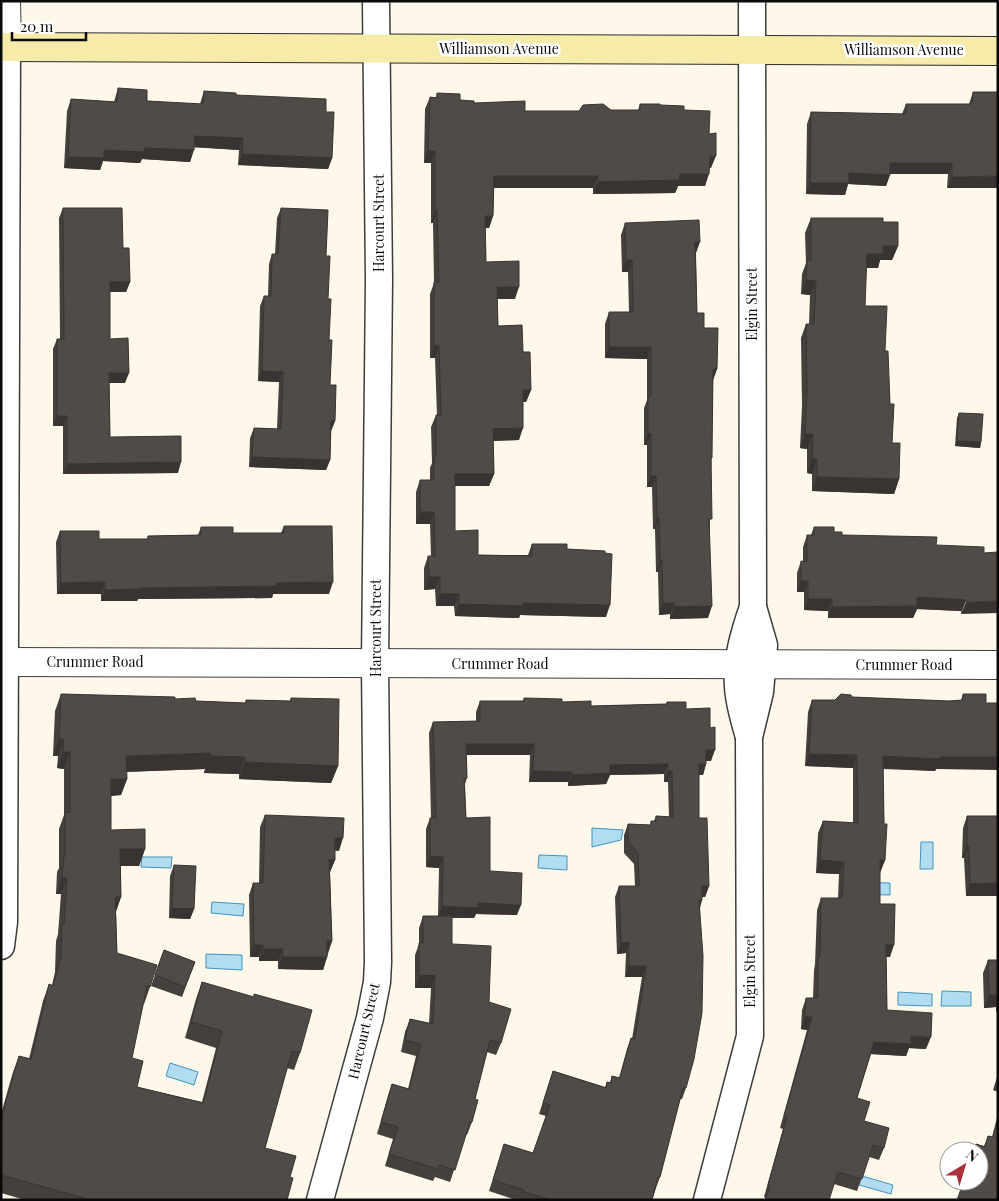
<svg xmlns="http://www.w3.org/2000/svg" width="999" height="1201" viewBox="0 0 999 1201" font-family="'Playfair Display',serif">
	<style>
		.water { fill: #b2dcef; stroke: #4093bf }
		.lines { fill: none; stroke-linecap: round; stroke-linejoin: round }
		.minor-casing { stroke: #3d3d3d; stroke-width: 29 }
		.tertiary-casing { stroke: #3d3d3d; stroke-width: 30 }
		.secondary-casing { stroke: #2c2c2c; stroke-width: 30 }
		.minor { stroke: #fff; stroke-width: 26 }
		.tertiary { stroke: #fff; stroke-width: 28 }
		.secondary { stroke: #f7ebaa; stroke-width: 28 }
		.wall { fill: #46403d }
		.shaded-wall { fill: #393432 }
		.building { fill: #514b47; stroke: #393432 }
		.labels { text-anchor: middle; stroke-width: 5; stroke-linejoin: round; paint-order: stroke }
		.street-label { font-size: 14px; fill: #0a0a0a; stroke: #fff }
	</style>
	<rect width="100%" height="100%" fill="#fdf8e9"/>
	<g class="water">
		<path d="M592 828 623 830 621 840 592 847Z"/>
		<path d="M921 842H933V869H920Z"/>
		<path d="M539 855 567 856V870L538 868Z"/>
		<path d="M142 857H172L171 868 141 867Z"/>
		<path d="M852 882 890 883V895L851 894Z"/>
		<path d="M212 902 244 904 243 916 211 913Z"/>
		<path d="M206 954 242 955V970L206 968Z"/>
		<path d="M942 991 971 992V1006H941Z"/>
		<path d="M898 992 932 994V1006L898 1005Z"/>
		<path d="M170 1063 198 1072 194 1085 166 1076Z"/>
		<path d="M862 1176 893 1185 891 1194 859 1185Z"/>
	</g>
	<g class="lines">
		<defs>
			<g id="minor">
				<path d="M749 737C744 720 739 704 738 687 736 659 744 633 753 607L752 1"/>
				<path d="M1 946 4 922 7 47"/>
				<path d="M320 1200 370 1018 377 982 378 962 375 663 379 280 376 1"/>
				<path d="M707 1200 750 1036 749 737 760 692 764 645 753 607"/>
			</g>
			<g id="tertiary">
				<path d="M6 1 7 47"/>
				<path d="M1 662 998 665"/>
			</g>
			<path id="secondary" d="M1 47 998 51"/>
		</defs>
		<use href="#minor" class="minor-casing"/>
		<use href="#tertiary" class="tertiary-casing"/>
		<use href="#secondary" class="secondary-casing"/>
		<use href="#minor" class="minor"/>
		<use href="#tertiary" class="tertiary"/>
		<use href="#secondary" class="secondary"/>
	</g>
	<g class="wall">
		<path d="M118 88 147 101 200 104 204 91 236 95 326 112 332 158 328 169 238 165 239 150 194 147 190 162 142 159 140 163 103 161 100 170 64 168 67 111 71 99 114 102Z"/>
		<path d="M973 92H998L947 188 948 174H890L886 186 848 184 845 195 806 194 807 124 811 112 902 114 906 104H969Z"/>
		<path d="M437 93 460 100 474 103 525 111H579L638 110 640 104 660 105 684 110 709 134 711 168H709L705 186H678L675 193 593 194V188H494L493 216 489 228H485L486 262 515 299H497L498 326 523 352 531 390 526 402H523L519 440 493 441 494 474 489 486H455V531L478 555H528L532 544 567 549 606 617 520 615 519 618 455 616 454 606H436L435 589 424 590V568L428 556H431L430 524H416V492L420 480H430V468L432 463 431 427 436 415H437L435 358H430V294L434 283 433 223H431V163H424L425 109 430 97H436Z"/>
		<path d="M63 208 123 248 130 282 126 292H110V339L125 383H109L110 437 178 473 63 474V426H53V349L57 339H60L59 218Z"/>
		<path d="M281 208 326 256 330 385 335 421 331 431 330 460 326 470 249 467 250 438 254 428 277 429 279 382 258 381 260 306 264 296H268L269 264 272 254H275L277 218Z"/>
		<path d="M811 218 883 222 898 246 892 260H880L878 268H866L865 306 885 351 890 404 892 443 899 479 894 494 812 491V474L807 473V449L800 448 802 406 801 338 806 324H809L810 295 801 294 802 274 806 263 805 233Z"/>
		<path d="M625 223 696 253 697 313 704 328 717 369 713 380 708 618 670 619V614L659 615 658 572H656L655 529H653L652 487H647V445H644V408L647 400V359L605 358V324L609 312H629L628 272H622L621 235Z"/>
		<path d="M959 413 981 442 980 448 955 446 957 418Z"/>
		<path d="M284 526 329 594H273L272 598 138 599 137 601H101V594H57L56 542 60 531 99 539H147L148 536 198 535 201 527 233 533H281Z"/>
		<path d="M814 527 834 532 842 535 936 545 984 553 961 614V611L917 609 913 618H828V611L804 610V592H797V573L801 561H803V547L807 535H811Z"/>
		<path d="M61 694 175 699 196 701 245 703 246 700 290 701 291 698 338 766 331 783 239 779V774L204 773 205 769 127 772V779L121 795 111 796V830L145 849 139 866H121V897L116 912 117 953 150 987 144 1004H143L132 1058 137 1087 202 1102 216 1048 185 1038 196 999 202 982 300 1053 294 1070 287 1068 265 1148 290 1177 287 1200H25L1 1193V1114L13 1072 19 1056 29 1059 43 1001 49 984 52 985 55 972 56 941 58 934 61 894H56L57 872 59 868V829L64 815V769L57 768 58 756H53L55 711Z"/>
		<path d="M963 694H986L935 771 883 769 885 860 880 873V904L890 957H886L887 1010 926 1049 909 1048 906 1056 871 1054 857 1098 864 1121 884 1148 879 1160 869 1157 857 1191 834 1184 766 1198 764 1197 783 1129 780 1128 807 1030 801 1029 802 1010 806 998H813L814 970 815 964 817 910 821 898H838L839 874 816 873 818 833 823 821 853 823V768L805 766 808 712 812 700H835L852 697 949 701 961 700Z"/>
		<path d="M524 698 591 706 666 704 667 702 686 709 711 761H706V764L703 775H699V818L709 886 705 897H702V900L700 908 686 1088 682 1099H680L660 1177 656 1188 652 1200H516L489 1191 504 1144 533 1153 546 1116 539 1114 553 1071 605 1087 607 1082H610L612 1076 619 1078 627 1049 631 1038 632 1039 642 977H625L626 953 617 954 615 897 619 886H635L634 864 624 853V835L628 824 650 825 651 821H654L656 816 669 817 668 782H664V774L610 775 606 784 568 786V782H529L530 755H466L467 778 465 784 466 818 490 871 517 915 476 914 474 918H452V944L489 1002 501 1043 496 1055 487 1052 475 1099 472 1122 467 1135 466 1134 450 1182 435 1177 433 1181 385 1166 393 1139 377 1134 388 1096 392 1084 408 1089 416 1056 401 1052 405 1032 410 1019 429 1024 431 988H415V955L419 944V928L423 916H438L439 868 426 867V829L430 818H431L429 733 433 722 476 721V712L480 701H523Z"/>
		<path d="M265 815 339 851 335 850V860L330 872 332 941 323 970 278 969V961H259V957H250L249 895 253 883H259L260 827Z"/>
		<path d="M967 816H998V896H966L964 858H962L963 828Z"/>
		<path d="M174 865 194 909 190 919 169 918 170 876Z"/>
		<path d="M164 950 195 962 182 997 151 986Z"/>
		<path d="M988 960H998V1012H996V1007L984 1008 983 973Z"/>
		<path d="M998 1074V1092L993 1090Z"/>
		<path d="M998 1114V1200L963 1189 965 1181H979V1151H973L976 1144 984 1146 988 1136 992 1137Z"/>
	</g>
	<g class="shaded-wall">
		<path d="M195 136 243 138 239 150 190 147Z"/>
		<path d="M145 148 194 150 190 162 142 159 140 163 103 161 100 170 64 168 68 157 104 150Z"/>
		<path d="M428 151H435L431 163H424Z"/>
		<path d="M242 154 332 158 328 169 238 165Z"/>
		<path d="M710 156H716L711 168H705Z"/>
		<path d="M890 163H952L948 174H886Z"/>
		<path d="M849 173 890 175 886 186 848 184 845 195 806 194 810 183Z"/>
		<path d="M680 174H709L705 186H678L675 193 593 194 598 182Z"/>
		<path d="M494 176H598L593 188H489Z"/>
		<path d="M998 176V188H947L952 177Z"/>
		<path d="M435 211H437L433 223H431Z"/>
		<path d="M485 216H493L489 228H481Z"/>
		<path d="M695 242H700L696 253 691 254Z"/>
		<path d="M883 246H898L892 260H880L878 268H862L867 254Z"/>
		<path d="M626 260H632L628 272H622Z"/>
		<path d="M806 280 816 281 810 295 801 294Z"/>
		<path d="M110 282H130L126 292H106Z"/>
		<path d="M497 287H519L515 299H493Z"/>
		<path d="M434 346H439L435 358H430Z"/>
		<path d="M609 347H651L647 359 605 358Z"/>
		<path d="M713 369H717L713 380Z"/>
		<path d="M262 371 283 372 279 382 258 381Z"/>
		<path d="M109 373H129L125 383H105Z"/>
		<path d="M523 390H531L526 402H518Z"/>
		<path d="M57 416H67L63 426H53Z"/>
		<path d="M331 421H335L331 431Z"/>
		<path d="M523 428 519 440 489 441 493 429Z"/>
		<path d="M648 433 651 434 647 445H644Z"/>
		<path d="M805 434H813L807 449 800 448Z"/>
		<path d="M957 441 981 442 980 448 955 446Z"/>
		<path d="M252 457 330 460 326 470 249 467Z"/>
		<path d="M812 459H817L812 474 807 473Z"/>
		<path d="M181 462 178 473 63 474 67 464Z"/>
		<path d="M455 474H494L489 486H450Z"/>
		<path d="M651 476H656L652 487H647Z"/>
		<path d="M817 477 899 479 894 494 812 491Z"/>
		<path d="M420 512H434L430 524H416Z"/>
		<path d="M657 518H659L655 529H653Z"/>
		<path d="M660 560H662L658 572H656Z"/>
		<path d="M429 577H440L435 589 424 590Z"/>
		<path d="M801 581H808L804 592H797Z"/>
		<path d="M105 582 101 594H57L61 583Z"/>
		<path d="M333 582 329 594H273L272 598 138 599 137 601H101L105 590 276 583Z"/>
		<path d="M440 594H459L454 606H436Z"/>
		<path d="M917 597 966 600 961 611 917 609 913 618H828L832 607Z"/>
		<path d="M808 599H832L828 611 804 610Z"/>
		<path d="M998 601V613L961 614 966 602Z"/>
		<path d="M523 603 610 605 606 617 520 615 519 618 455 616 459 604Z"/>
		<path d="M663 603H674L670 614 659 615Z"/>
		<path d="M712 606 708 618 670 619 674 607Z"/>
		<path d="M59 739 64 740 58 756H53Z"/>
		<path d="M466 744H534L530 755H462Z"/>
		<path d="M706 750H715L711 761H702Z"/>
		<path d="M63 752H70L64 769 57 768Z"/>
		<path d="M211 753 205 769 120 772 126 756Z"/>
		<path d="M809 754 857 755 853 768 805 766Z"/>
		<path d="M210 756 245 757 239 774 204 773Z"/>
		<path d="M883 756 998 757V770L936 769 935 771 878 768Z"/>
		<path d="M245 762 338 766 331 783 239 779Z"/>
		<path d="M668 764 664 774 610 775 606 784 568 786 572 775 610 765Z"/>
		<path d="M699 764H706L703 775H695Z"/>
		<path d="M533 771 572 772 568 782H529Z"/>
		<path d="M668 771H672L668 782H664Z"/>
		<path d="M111 779H127L121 795 105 796Z"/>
		<path d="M335 838H343L339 851 331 850Z"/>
		<path d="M967 845 969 846 964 858H962Z"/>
		<path d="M120 849H145L139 866H114Z"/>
		<path d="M430 856 443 857 439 868 426 867Z"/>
		<path d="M329 860H335L330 872H325Z"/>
		<path d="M820 860 844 862 839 874 816 873Z"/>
		<path d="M880 860H885L880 873Z"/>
		<path d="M62 877 67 878 61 894H56Z"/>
		<path d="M998 883V896H966L970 884Z"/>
		<path d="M702 886H709L705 897H698Z"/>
		<path d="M115 897H121L115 913Z"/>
		<path d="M699 900H702L698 911Z"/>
		<path d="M478 903 521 905 517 915 476 914 474 918 438 917 442 906Z"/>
		<path d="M172 908 194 909 190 919 169 918Z"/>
		<path d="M327 941H332L327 953Z"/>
		<path d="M629 942 626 953 617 954 621 943Z"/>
		<path d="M886 944 894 945 890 957H882Z"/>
		<path d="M254 945H263L259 957H250Z"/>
		<path d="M264 949H283L278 961H259Z"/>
		<path d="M282 957H327L323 970 278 969Z"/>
		<path d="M629 966H646L642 977H625Z"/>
		<path d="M435 975 431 988H415L419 976Z"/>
		<path d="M989 995H998V1003L996 1007 984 1008Z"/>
		<path d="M805 1017H812L807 1030 801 1029Z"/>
		<path d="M911 1036 931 1037 926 1049 909 1048 906 1056 870 1054 874 1042Z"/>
	</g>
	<g class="building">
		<path d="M118 88 147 90V101L203 104 204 91 236 93V95L326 99V112H334L332 158 242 154 243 138 195 136 194 150 145 148 144 152 104 150V158L68 157 71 99 117 102Z"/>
		<path d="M973 92H998V176L952 177V163H890V175L849 173V183H810L811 112 906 114V104H972Z"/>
		<path d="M437 93 460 94V100L474 101V103L525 101V111H579L583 105 603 104 611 110H640V104H660V105L684 106V110L710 111 709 134 716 133V156H710L709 174H680L679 180 598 182V176H494L493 216H485L486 262 519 261V287H497L498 326 522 325 523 352H530L531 390H523V428L493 429 494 474H455V531L478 530V555L532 556V544H567V549L605 551V553L612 554 610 605 523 603V606L459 604V594H440V577H429L428 556H435L434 512H420V480H434V456H436V415H441L439 346H434V282H439L437 211H435V151H428L430 97 437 98Z"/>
		<path d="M63 208H122L123 248H129L130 282H110V339L128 338 129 373H109L110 437 181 436V462L67 464V416H57V339H64Z"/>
		<path d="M281 208 328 210 326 256H330L328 299H331L329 340H332L330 385H336L335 421H331L330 460 252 457 254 428 281 429 283 372 262 371 264 296H271L272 254H278Z"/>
		<path d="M811 218H883V222H898V246H883V254H867L865 306H887L885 351H888L890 404H894L892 443H900L899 479 817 477V459H812L813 434H805L807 391 806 324H814L816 281 806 280 807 260H811Z"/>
		<path d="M699 220 700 242H695L697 313H704V328H718L717 369H713L712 458H711L712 519H709L712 606 674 607V603H663L662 560H660L659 518H657L656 476H651V434L648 433V396H651V347H609V312H633L632 260H626L625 223Z"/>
		<path d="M959 413 983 414 981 442 957 441Z"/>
		<path d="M284 526H332L333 582 276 583V586L141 588V589L105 590V582L61 583 60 531H99V539H148V536L201 535V527H233V533H284Z"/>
		<path d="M814 527H834V532H842V535L937 537 936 545 984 547V553L998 552V601L966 602V600L917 597V606L832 607V599H808V581H801V561L807 562V535H814Z"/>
		<path d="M61 694 175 697V699L195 698 196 701 246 703V700L291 701V698L339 699 338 766 245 762V757L210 756 211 753 126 756 127 779H111V830L145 829V849H120L121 897H115L117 953 157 965 150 987 147 986 132 1058 143 1061 137 1087 203 1103 222 1031 191 1022 202 982 254 997V994L312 1010 300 1053 292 1051 265 1148 296 1156 290 1177 293 1178 287 1200H83L84 1198 1 1175V1119L19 1056 31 1059 49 984 53 986 61 956 62 924H64L67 878 62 877 64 856H65V812H70V752H63L64 740 59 739Z"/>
		<path d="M841 694 851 695 852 697 949 701 963 700V694H986V703H998V757H940V759L883 756 884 824H887L885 860H880V904H895L894 945 886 944 887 1010 932 1013 931 1037 911 1036V1044L874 1042 857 1098 870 1102 864 1121 889 1128 884 1148 873 1145 862 1179 838 1172 829 1200H765L770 1186 768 1185 787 1117 784 1116 812 1017H805L806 998H818V957H820L821 898H842L844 862 820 860 823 821 858 823 857 755 809 754 812 700H835Z"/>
		<path d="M524 698 562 699V702L591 701V706L667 704V702H686V709L710 708V728L715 727V750H706V764H699V818H707L709 886H702V900H699L703 956 702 1013 694 1059 686 1088H683L660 1177H658L652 1200H552L524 1192V1190L493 1180 504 1144 533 1153 550 1105 543 1103 553 1071 606 1088 607 1082 611 1083 612 1076 620 1078 631 1038 635 1039 646 966H629V942L621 943 619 886H639L638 853 628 842V824L651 825V821H656V816L673 817 672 771H668V764L610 765V773L572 775V772L533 771 534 744H466L467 778 464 779 466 818 490 817V871L522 873 521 905 478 903V908L442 906 443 857 430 856V818H436L433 722 480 721V701H524Z"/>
		<path d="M265 815 344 818 343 838H335V860H329L332 941H327V957H282L283 949H264L263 945H254L253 883H263Z"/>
		<path d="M967 816H998V883L970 884 969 846 967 845Z"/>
		<path d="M174 865 196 866 194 909 172 908Z"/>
		<path d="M423 916H452V944L491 946 489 1002 511 1009 501 1043 490 1040 475 1099 478 1100 472 1122H470L455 1170 439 1165 438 1169 389 1154 398 1127 381 1122 392 1084 409 1089 421 1044 405 1040 410 1019 433 1024 435 975 419 976V943H423Z"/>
		<path d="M164 950 195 962 185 987 155 975Z"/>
		<path d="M988 960H998V995H989Z"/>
		<path d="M998 1119V1200H957L961 1189 965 1190 967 1181H979V1151H974L976 1144 985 1147 988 1136 993 1137Z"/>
	</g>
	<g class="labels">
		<g class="street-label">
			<text x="499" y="54">Williamson Avenue</text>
			<text x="904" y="55">Williamson Avenue</text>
			<text transform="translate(379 223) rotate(-90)" y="5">Harcourt Street</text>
			<text transform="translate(752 304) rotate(-90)" y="5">Elgin Street</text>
			<text transform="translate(376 628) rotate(-90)" y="5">Harcourt Street</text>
			<text x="95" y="667">Crummer Road</text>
			<text x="500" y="669">Crummer Road</text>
			<text x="904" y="670">Crummer Road</text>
			<text transform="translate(750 971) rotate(-90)" y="5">Elgin Street</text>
			<text transform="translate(364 1031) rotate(-77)" y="5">Harcourt Street</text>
		</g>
	</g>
	<rect width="999" height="1201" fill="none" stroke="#0a0a0a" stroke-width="5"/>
	<g transform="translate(964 1166) rotate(38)"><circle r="24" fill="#ffffff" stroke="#9d9d9d"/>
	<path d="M0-4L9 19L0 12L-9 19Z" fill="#ac303c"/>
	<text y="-8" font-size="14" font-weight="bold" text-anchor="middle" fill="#0a0a0a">N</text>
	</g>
	<path d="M12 32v8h74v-8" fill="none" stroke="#0a0a0a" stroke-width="2.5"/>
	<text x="20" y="32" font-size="15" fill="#0a0a0a" stroke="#ffffff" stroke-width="4" paint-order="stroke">20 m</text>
</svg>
